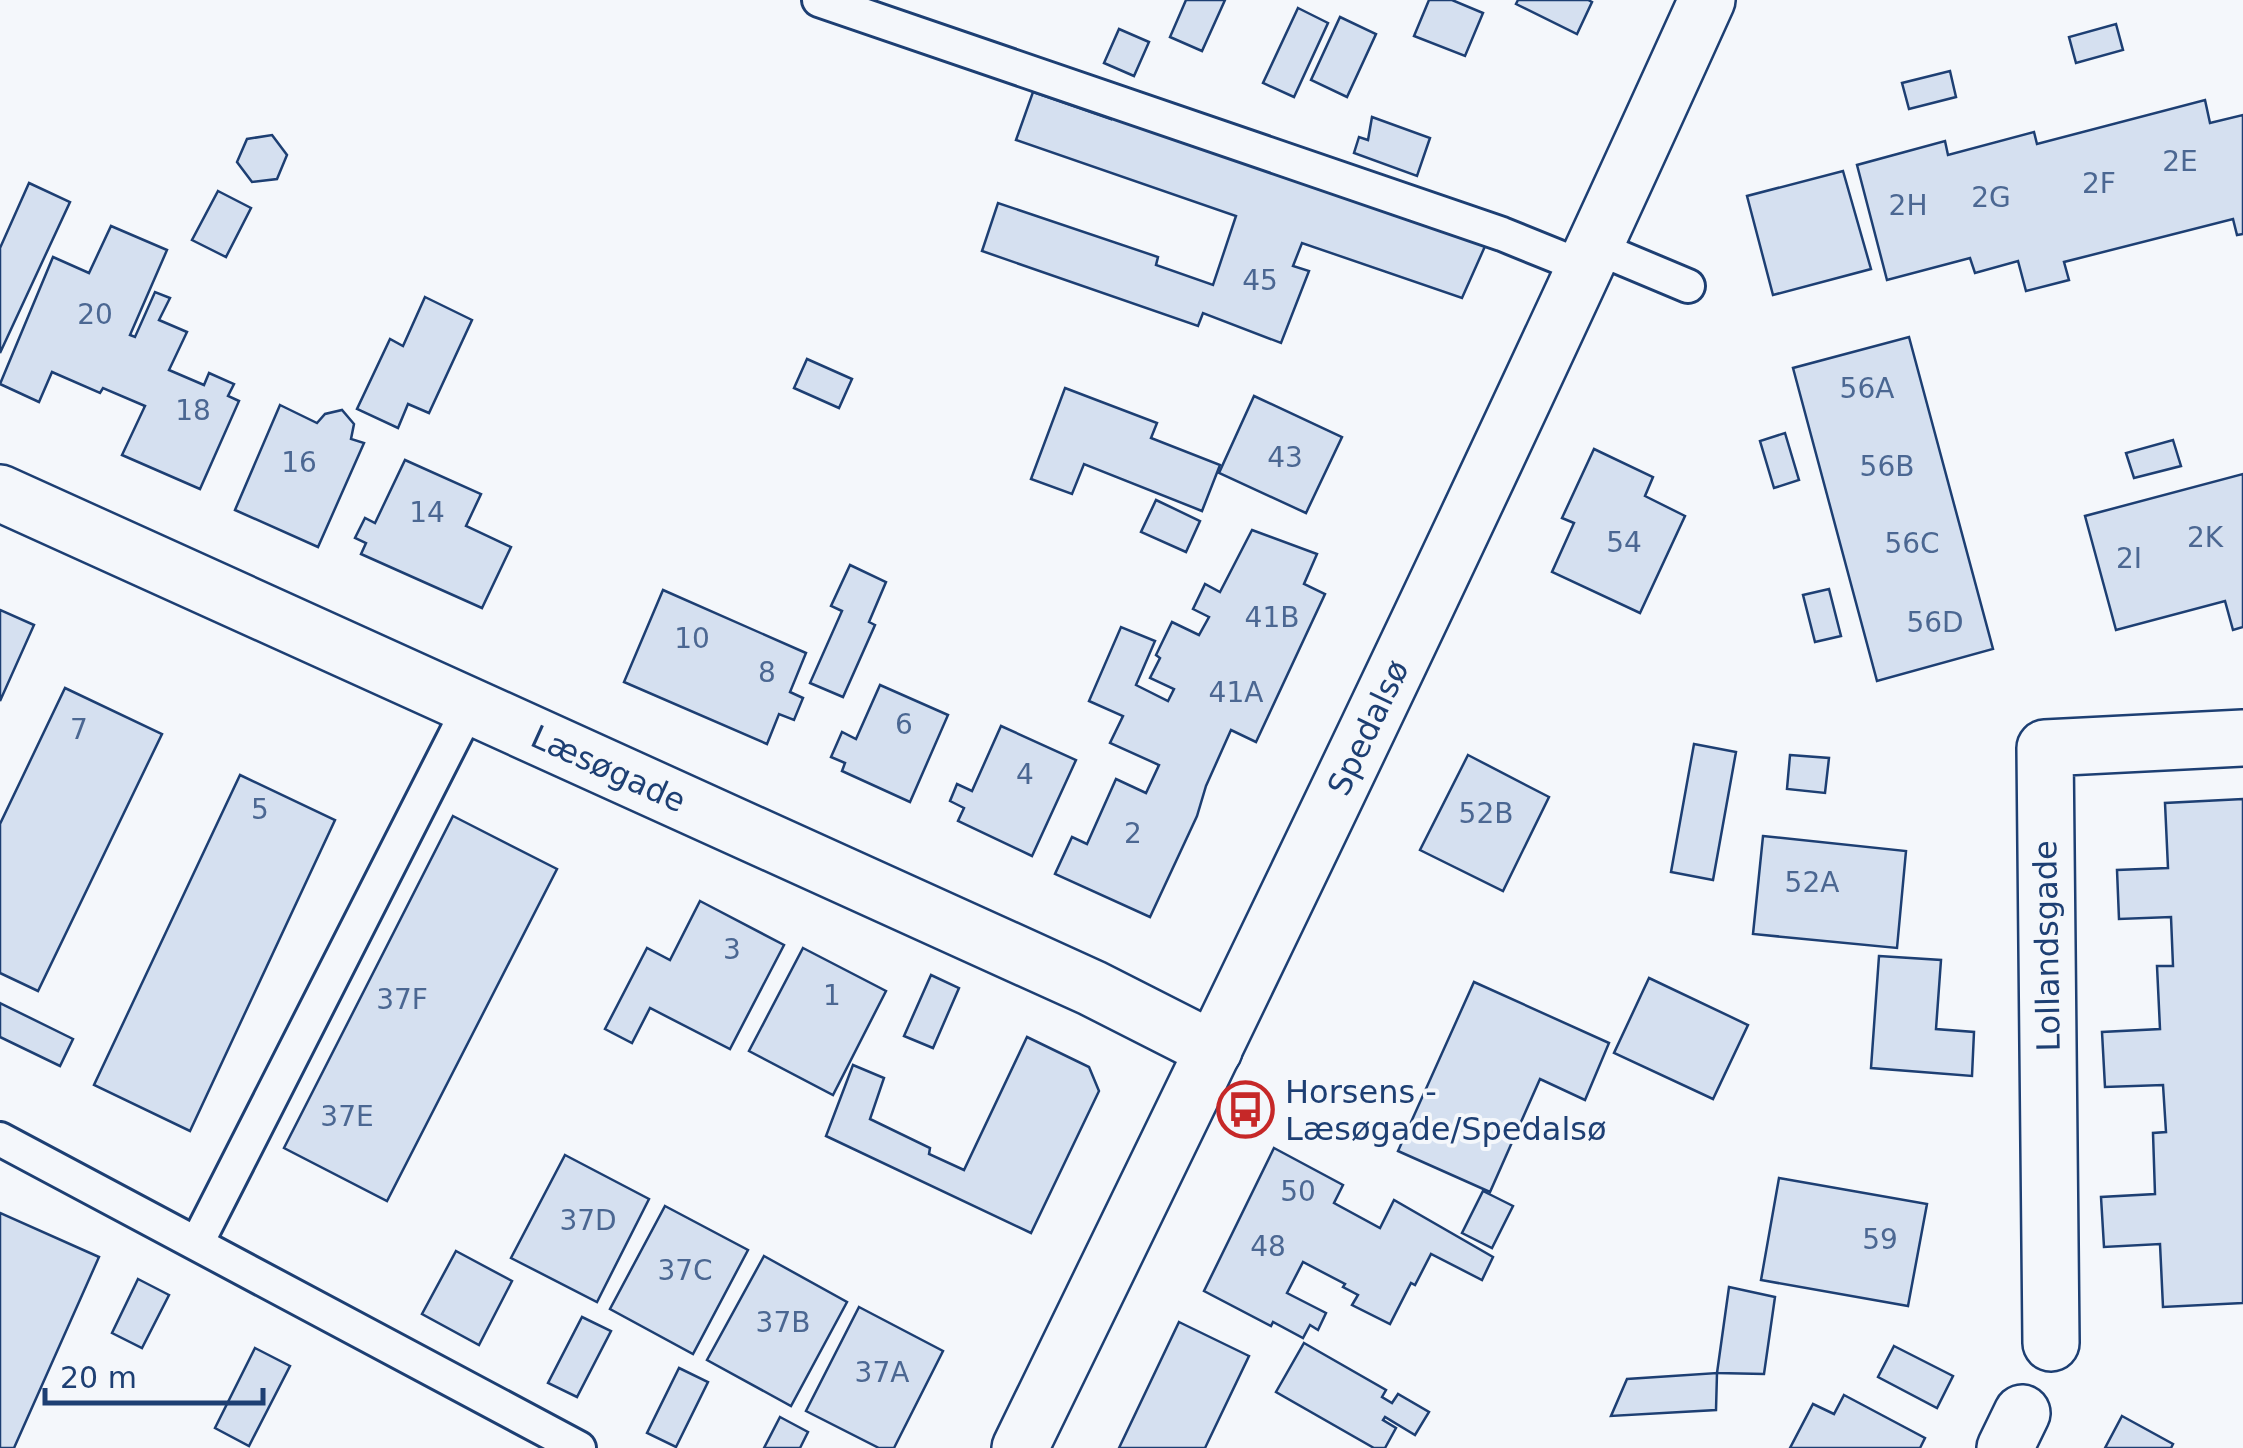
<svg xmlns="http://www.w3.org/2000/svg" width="2243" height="1448" viewBox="0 0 2243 1448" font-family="'DejaVu Sans',sans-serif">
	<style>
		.building { fill: #d5e0f0; stroke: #1d3f73; stroke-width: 2.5 }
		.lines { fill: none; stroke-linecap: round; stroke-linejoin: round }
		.lane-casing { stroke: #1d3f73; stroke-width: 38 }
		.street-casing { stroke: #1d3f73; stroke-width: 60 }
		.secondary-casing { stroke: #1d3f73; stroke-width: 60 }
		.lane { stroke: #f4f7fb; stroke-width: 32 }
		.street { stroke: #f4f7fb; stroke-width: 55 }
		.secondary { stroke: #f4f7fb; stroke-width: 55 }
		.labels { text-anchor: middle; stroke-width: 8; stroke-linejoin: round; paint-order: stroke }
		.number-label { font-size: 28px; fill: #4b6792 }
		.street-label { font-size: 32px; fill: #1d3f73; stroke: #f4f7fb }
		.poi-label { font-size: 32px; fill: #1d3f73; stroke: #f4f7fb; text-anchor: start }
	</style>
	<rect width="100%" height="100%" fill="#f4f7fb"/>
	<g class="building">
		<path d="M1186 0H1225L1202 51 1170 37Z"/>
		<path d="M1429 0H1452L1483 13 1465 56 1414 36Z"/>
		<path d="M1518 0H1588L1592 2 1577 34 1516 4Z"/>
		<path d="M1298 8 1328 23 1294 97 1263 83Z"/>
		<path d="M1340 17 1376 34 1347 97 1311 80Z"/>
		<path d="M2116 24 2123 50 2076 63 2069 37Z"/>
		<path d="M1119 29 1149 42 1134 76 1104 63Z"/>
		<path d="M1950 71 1956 97 1909 109 1902 83Z"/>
		<path d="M1033 92 1111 119 1112 114 1486 244 1462 298 1302 243 1293 266 1309 271 1281 343 1203 313 1198 326 982 251 998 203 1158 257 1156 265 1213 285 1236 216 1016 140Z"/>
		<path d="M2205 100 2210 123 2243 115V234L2237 235 2233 219 2064 262 2069 280 2026 291 2018 261 1975 273 1970 258 1887 280 1857 165 1945 141 1948 155 2034 132 2037 144Z"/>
		<path d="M1372 117 1430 138 1417 176 1354 153 1359 137 1368 140Z"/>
		<path d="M272 135 287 155 277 179 252 182 237 162 247 139Z"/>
		<path d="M1843 171 1871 269 1773 295 1747 196Z"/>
		<path d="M29 183 70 202 0 353V248Z"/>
		<path d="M218 191 251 208 226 257 192 240Z"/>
		<path d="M111 226 167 250 130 335 135 337 155 292 170 298 159 320 187 332 169 370 204 385 209 373 234 384 228 396 239 401 200 489 122 455 145 406 103 388 100 393 52 372 39 402 0 384 53 257 89 273Z"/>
		<path d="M425 297 472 320 429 413 408 404 398 428 357 409 390 339 403 346Z"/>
		<path d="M1909 337 1993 649 1877 681 1793 368Z"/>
		<path d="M807 359 852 379 839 408 794 388Z"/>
		<path d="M1065 388 1157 423 1151 438 1220 465 1202 511 1084 464 1072 494 1031 479Z"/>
		<path d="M1254 396 1342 437 1306 513 1219 473Z"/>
		<path d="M280 405 317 423 325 414 342 410 354 424 351 439 364 443 318 547 235 510Z"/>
		<path d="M1785 433 1799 480 1774 488 1760 441Z"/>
		<path d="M2173 440 2181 466 2134 478 2126 453Z"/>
		<path d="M1594 449 1653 477 1645 496 1685 516 1640 613 1552 572 1574 523 1562 518Z"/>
		<path d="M405 460 481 494 466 526 511 547 482 608 361 554 366 543 355 538 365 518 375 523Z"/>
		<path d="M2243 474V627L2233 630 2225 601 2116 630 2085 516Z"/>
		<path d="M1156 500 1200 521 1186 552 1141 532Z"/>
		<path d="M1252 530 1317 554 1304 584 1325 594 1256 742 1231 730 1206 786 1197 816 1150 917 1055 874 1072 837 1087 844 1116 779 1146 793 1159 765 1110 743 1123 716 1089 701 1121 627 1155 641 1136 685 1168 701 1174 689 1150 678 1160 658 1156 655 1172 622 1199 635 1209 617 1193 609 1205 584 1220 592Z"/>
		<path d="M850 565 886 582 869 622 875 625 843 697 810 683 842 611 831 606Z"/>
		<path d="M1829 589 1841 636 1815 642 1803 595Z"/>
		<path d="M663 590 806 653 790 692 803 698 794 720 779 714 767 744 624 682Z"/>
		<path d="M0 610 34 625 0 701Z"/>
		<path d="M880 685 948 715 910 802 842 771 845 763 831 757 842 732 856 739Z"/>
		<path d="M65 688 162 734 38 991 0 973V824Z"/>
		<path d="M1001 726 1076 760 1032 856 958 821 964 808 950 801 957 784 972 791Z"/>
		<path d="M1694 744 1736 752 1713 880 1671 872Z"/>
		<path d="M1468 755 1549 797 1503 891 1420 850Z"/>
		<path d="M1790 755 1829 758 1825 793 1787 789Z"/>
		<path d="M240 775 335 820 190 1131 94 1085Z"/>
		<path d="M2243 799V1303L2163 1307 2160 1244 2104 1247 2101 1197 2155 1194 2153 1133 2166 1132 2163 1085 2105 1087 2102 1032 2160 1029 2157 966H2173L2171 917 2119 919 2117 870 2168 868 2165 803Z"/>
		<path d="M453 816 557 869 387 1201 284 1148Z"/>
		<path d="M1763 836 1906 851 1897 948 1753 934Z"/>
		<path d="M700 901 784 945 730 1049 650 1008 632 1043 605 1029 647 948 670 960Z"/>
		<path d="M803 948 886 991 833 1095 749 1051Z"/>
		<path d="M1879 956 1941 960 1936 1029 1974 1032 1972 1076 1871 1068Z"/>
		<path d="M931 975 959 988 933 1048 904 1036Z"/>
		<path d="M1649 978 1748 1025 1713 1099 1614 1053Z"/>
		<path d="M1474 982 1609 1043 1585 1100 1540 1079 1490 1192 1398 1151Z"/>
		<path d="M0 1003 73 1039 60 1066 0 1037Z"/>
		<path d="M1027 1037 1089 1067 1099 1091 1031 1233 826 1136 853 1065 884 1078 870 1119 930 1148 929 1154 964 1170Z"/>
		<path d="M1274 1148 1343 1185 1334 1203 1380 1228 1394 1200 1493 1257 1482 1280 1431 1254 1415 1285 1411 1283 1390 1324 1352 1305 1358 1295 1343 1287 1345 1284 1303 1262 1287 1293 1326 1313 1318 1330 1310 1325 1303 1338 1273 1322 1271 1326 1204 1291Z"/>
		<path d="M565 1155 649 1199 597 1302 511 1258Z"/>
		<path d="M1779 1178 1927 1204 1908 1306 1761 1280Z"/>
		<path d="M1483 1191 1513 1206 1492 1248 1462 1233Z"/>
		<path d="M665 1206 748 1250 693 1354 610 1309Z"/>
		<path d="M0 1213 99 1257 14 1448H0Z"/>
		<path d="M456 1251 512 1281 479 1345 422 1314Z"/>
		<path d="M764 1256 847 1302 791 1406 707 1360Z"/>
		<path d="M138 1279 169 1295 142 1348 112 1333Z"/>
		<path d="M1729 1287 1775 1297 1764 1374 1717 1373Z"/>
		<path d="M859 1307 943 1351 894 1448H879L806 1411Z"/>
		<path d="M582 1317 611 1331 577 1397 548 1383Z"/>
		<path d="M1179 1322 1249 1356 1205 1448H1119Z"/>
		<path d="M1304 1343 1386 1390 1382 1397 1392 1403 1398 1394 1429 1412 1415 1435 1385 1417 1383 1420 1396 1428 1385 1448H1374L1276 1392Z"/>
		<path d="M1894 1346 1953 1376 1937 1408 1878 1377Z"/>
		<path d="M255 1348 290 1366 249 1446 215 1428Z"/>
		<path d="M679 1368 708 1382 676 1447 647 1433Z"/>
		<path d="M1717 1373 1716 1410 1611 1416 1627 1379Z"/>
		<path d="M1844 1395 1925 1438 1920 1448H1790L1813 1404 1834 1414Z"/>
		<path d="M2122 1416 2173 1444 2171 1448H2105Z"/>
		<path d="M780 1417 808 1432 800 1448H764Z"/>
	</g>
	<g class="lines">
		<defs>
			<g id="lane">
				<path d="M819 0 1502 234 1586 268"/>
				<path d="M1595 247 1688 286"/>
				<path d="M0 1139 579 1448"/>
				<path d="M197 1243 469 708"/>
			</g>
			<g id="street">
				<path id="s1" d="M0 493 1092 988 1214 1050"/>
				<path d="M2051 1343 2045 748 2243 738"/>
				<path d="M2005 1448 2022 1413"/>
			</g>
			<g id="secondary">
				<path id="s2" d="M1020 1448C1254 968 1487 487 1707 0"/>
			</g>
		</defs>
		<use href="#lane" class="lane-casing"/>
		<use href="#street" class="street-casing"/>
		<use href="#secondary" class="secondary-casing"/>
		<use href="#lane" class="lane"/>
		<use href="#street" class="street"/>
		<use href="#secondary" class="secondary"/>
	</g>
	<defs>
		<symbol id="bus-ring" viewBox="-11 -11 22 22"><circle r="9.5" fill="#f4f7fb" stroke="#c62828" stroke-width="1.5"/><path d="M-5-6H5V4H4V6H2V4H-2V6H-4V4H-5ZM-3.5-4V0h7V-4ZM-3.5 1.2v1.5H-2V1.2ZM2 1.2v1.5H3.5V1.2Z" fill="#c62828"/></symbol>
	</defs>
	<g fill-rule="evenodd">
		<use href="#bus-ring" x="1214" y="1078" width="63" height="63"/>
	</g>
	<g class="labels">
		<g class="number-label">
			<text x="2180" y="171">2E</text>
			<text x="2099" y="193">2F</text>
			<text x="1991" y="207">2G</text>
			<text x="1908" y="215">2H</text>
			<text x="1260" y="290">45</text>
			<text x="95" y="324">20</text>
			<text x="1867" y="398">56A</text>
			<text x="193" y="420">18</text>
			<text x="1285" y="467">43</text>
			<text x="299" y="472">16</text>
			<text x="1887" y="476">56B</text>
			<text x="427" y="522">14</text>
			<text x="2205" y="547">2K</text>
			<text x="1624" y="552">54</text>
			<text x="1912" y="553">56C</text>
			<text x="2129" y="568">2I</text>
			<text x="1272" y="627">41B</text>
			<text x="1935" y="632">56D</text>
			<text x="692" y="648">10</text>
			<text x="767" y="682">8</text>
			<text x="1236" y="702">41A</text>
			<text x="904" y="734">6</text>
			<text x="79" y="739">7</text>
			<text x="1025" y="784">4</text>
			<text x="260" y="819">5</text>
			<text x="1486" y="823">52B</text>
			<text x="1133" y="843">2</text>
			<text x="1812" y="892">52A</text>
			<text x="732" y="959">3</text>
			<text x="832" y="1005">1</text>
			<text x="402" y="1009">37F</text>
			<text x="347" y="1126">37E</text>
			<text x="1298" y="1201">50</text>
			<text x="588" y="1230">37D</text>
			<text x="1880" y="1249">59</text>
			<text x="1268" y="1256">48</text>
			<text x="685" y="1280">37C</text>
			<text x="783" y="1332">37B</text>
			<text x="882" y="1382">37A</text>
		</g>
		<g class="street-label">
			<text dy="11" stroke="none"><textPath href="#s2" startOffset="800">Spedalsø</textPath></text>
			<text dy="11" stroke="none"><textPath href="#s1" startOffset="668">Læsøgade</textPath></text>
			<text transform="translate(2047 946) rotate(-91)" y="11">Lollandsgade</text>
		</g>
		<g class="poi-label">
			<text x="1285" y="1103">Horsens -<tspan x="1285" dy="37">Læsøgade/Spedalsø</tspan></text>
		</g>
	</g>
	<path d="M45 1388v15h218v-15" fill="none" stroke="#1d3f73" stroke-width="5"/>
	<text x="60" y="1388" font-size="30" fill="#1d3f73" stroke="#f4f7fb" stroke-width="8" paint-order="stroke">20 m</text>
</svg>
